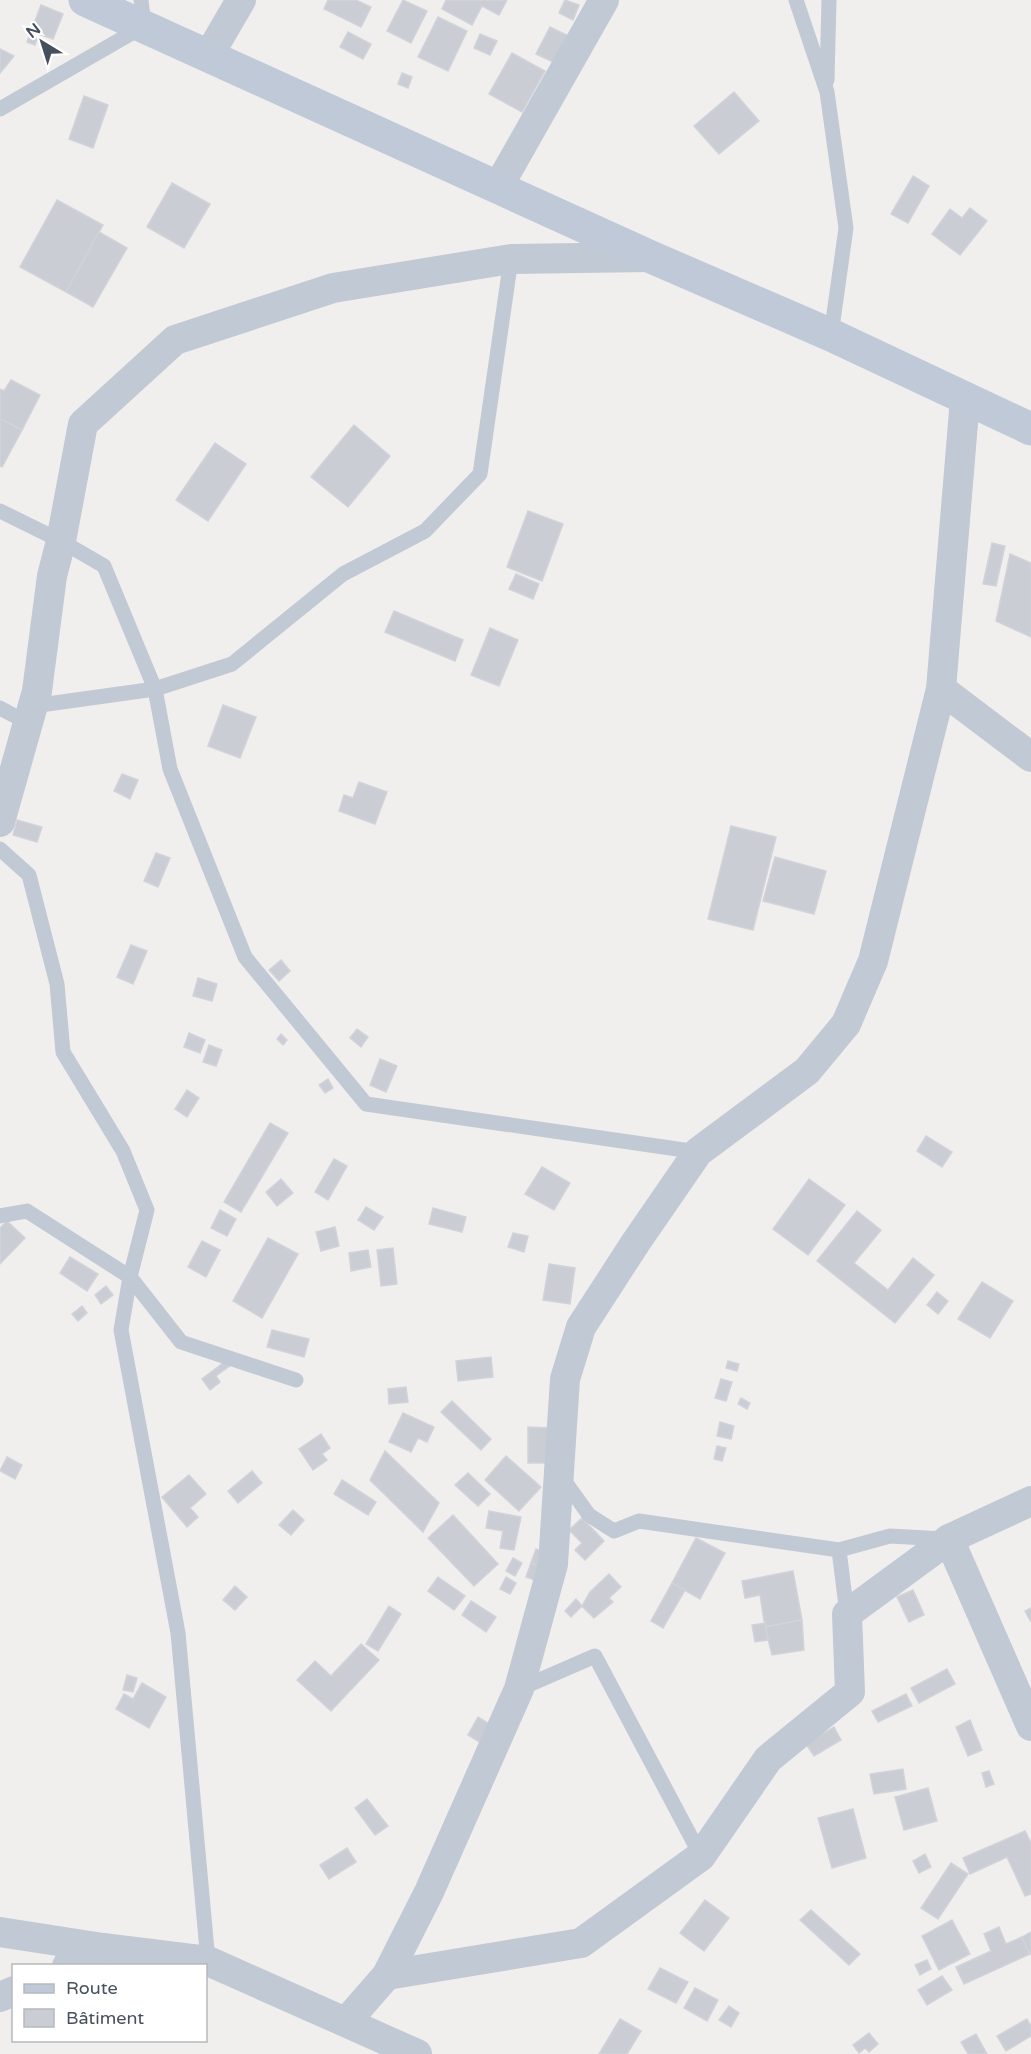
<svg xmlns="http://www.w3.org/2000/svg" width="1031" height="2054" viewBox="0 0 1031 2054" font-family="'Varela Round',sans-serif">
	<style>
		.building { fill: #cacdd4; stroke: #d2d3da; stroke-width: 1.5 }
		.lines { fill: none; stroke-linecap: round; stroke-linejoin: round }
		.lane { stroke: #c1c9d4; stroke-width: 15 }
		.street { stroke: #c1c9d4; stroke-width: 30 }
		.secondary { stroke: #c0c9d8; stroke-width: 33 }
	</style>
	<rect width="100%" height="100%" fill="#f1efee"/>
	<g class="building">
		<path d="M328 0H356L371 7 361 27 324 9Z"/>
		<path d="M403 0 427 11 411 43 387 31Z"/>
		<path d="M446 0H507L499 15 482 6 472 25 442 9Z"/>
		<path d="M565 0 579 5 573 20 559 13Z"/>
		<path d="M41 5 63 14 53 39 39 34 35 45 27 42Z"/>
		<path d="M438 17 467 31 448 71 418 57Z"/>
		<path d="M550 27 569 36 555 63 536 54Z"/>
		<path d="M348 32 371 44 363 59 340 47Z"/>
		<path d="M480 34 497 41 490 55 474 48Z"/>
		<path d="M0 49 14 56 0 73Z"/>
		<path d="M512 53 545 71 522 112 489 94Z"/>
		<path d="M402 73 412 77 408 88 398 84Z"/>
		<path d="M734 92 759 121 719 154 694 126Z"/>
		<path d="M84 96 108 105 93 148 69 139Z"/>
		<path d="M913 176 929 186 908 223 891 214Z"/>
		<path d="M172 183 210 204 184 248 147 227Z"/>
		<path d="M57 200 103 225 66 292 20 267Z"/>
		<path d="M970 208 987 221 960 255 932 234 950 209 962 218Z"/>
		<path d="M99 232 127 248 93 307 66 292Z"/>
		<path d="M11 380 40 395 22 430 0 419V389L4 391Z"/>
		<path d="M0 419 22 430 2 467 0 466Z"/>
		<path d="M354 425 390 456 348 507 311 477Z"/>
		<path d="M215 443 246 464 208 521 176 500Z"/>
		<path d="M528 511 563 524 542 581 507 567Z"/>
		<path d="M992 543 1005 546 996 586 983 584Z"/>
		<path d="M1010 554 1031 563V637L996 621Z"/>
		<path d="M516 574 539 584 533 599 509 589Z"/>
		<path d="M394 611 463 640 455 661 385 632Z"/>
		<path d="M490 628 518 640 499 686 471 675Z"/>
		<path d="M223 705 256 717 240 758 208 746Z"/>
		<path d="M122 774 138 780 130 799 114 791Z"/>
		<path d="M359 782 387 792 375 824 339 811 344 795 353 798Z"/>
		<path d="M17 820 42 827 37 842 13 835Z"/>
		<path d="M731 826 776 837 753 930 708 919Z"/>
		<path d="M156 853 170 858 158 887 144 881Z"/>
		<path d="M775 857 826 871 814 914 763 901Z"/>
		<path d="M131 945 147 951 133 984 117 977Z"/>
		<path d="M281 960 290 971 279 981 269 970Z"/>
		<path d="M198 978 217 984 212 1001 193 996Z"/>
		<path d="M357 1029 368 1037 361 1047 350 1038Z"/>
		<path d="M189 1033 205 1040 200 1053 184 1047Z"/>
		<path d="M281 1034 287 1040 283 1045 277 1039Z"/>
		<path d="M209 1045 222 1050 216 1066 203 1062Z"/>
		<path d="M380 1059 397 1066 386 1092 370 1085Z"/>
		<path d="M328 1079 333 1088 325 1093 319 1085Z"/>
		<path d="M187 1090 199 1098 187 1117 175 1109Z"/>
		<path d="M270 1123 288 1133 241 1212 224 1202Z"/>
		<path d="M926 1136 952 1152 942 1167 917 1151Z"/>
		<path d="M334 1159 347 1166 328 1200 315 1192Z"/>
		<path d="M542 1167 570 1183 554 1210 525 1194Z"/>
		<path d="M281 1179 293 1193 277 1206 266 1192Z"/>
		<path d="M809 1179 845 1205 808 1255 773 1229Z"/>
		<path d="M366 1207 383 1217 374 1230 358 1220Z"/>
		<path d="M433 1208 466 1217 462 1232 429 1224Z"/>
		<path d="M220 1210 236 1219 227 1236 211 1228Z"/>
		<path d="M857 1211 881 1230 854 1263 888 1290 913 1258 934 1275 895 1323 817 1261Z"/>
		<path d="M7 1221 25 1238 0 1264V1228Z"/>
		<path d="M335 1227 339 1246 321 1251 316 1232Z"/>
		<path d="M513 1233 528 1236 524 1252 508 1247Z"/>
		<path d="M268 1238 298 1254 262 1318 233 1301Z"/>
		<path d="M202 1241 220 1250 206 1277 188 1267Z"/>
		<path d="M393 1248 397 1284 381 1286 377 1250Z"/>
		<path d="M368 1250 371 1267 351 1271 349 1253Z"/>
		<path d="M70 1257 98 1274 87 1291 60 1273Z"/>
		<path d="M549 1264 575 1268 570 1304 543 1300Z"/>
		<path d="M982 1282 1013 1301 990 1338 958 1319Z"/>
		<path d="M106 1286 113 1295 101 1304 95 1295Z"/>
		<path d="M937 1292 948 1301 938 1314 927 1305Z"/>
		<path d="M82 1306 87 1313 78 1321 72 1314Z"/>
		<path d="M272 1330 309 1339 304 1357 267 1347Z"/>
		<path d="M491 1357 493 1377 458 1381 456 1361Z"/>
		<path d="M227 1360 231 1365 216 1376 220 1382 210 1390 202 1379Z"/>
		<path d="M728 1361 739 1364 737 1371 726 1368Z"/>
		<path d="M721 1379 732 1382 726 1401 715 1398Z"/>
		<path d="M406 1387 408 1402 389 1404 388 1389Z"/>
		<path d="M741 1398 750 1403 747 1409 738 1404Z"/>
		<path d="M452 1401 491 1439 481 1450 441 1412Z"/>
		<path d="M403 1413 434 1427 427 1442 418 1438 411 1452 389 1442Z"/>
		<path d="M720 1422 734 1426 731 1439 717 1436Z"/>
		<path d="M528 1427 549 1428V1463H528Z"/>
		<path d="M321 1434 330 1448 322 1454 327 1460 313 1470 299 1449Z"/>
		<path d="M717 1446 726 1448 722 1461 714 1459Z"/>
		<path d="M385 1451 439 1503 423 1532 370 1480Z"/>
		<path d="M506 1456 541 1487 519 1511 485 1480Z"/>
		<path d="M7 1457 22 1465 15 1479 0 1471Z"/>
		<path d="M252 1471 262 1483 238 1503 228 1491Z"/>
		<path d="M468 1473 490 1494 478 1506 455 1485Z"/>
		<path d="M189 1475 206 1494 190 1508 198 1517 187 1527 162 1497Z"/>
		<path d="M342 1480 376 1502 368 1515 334 1494Z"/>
		<path d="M293 1510 304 1520 291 1535 279 1525Z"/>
		<path d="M489 1511 521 1517 514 1550 500 1548 503 1531 486 1528Z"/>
		<path d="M453 1515 498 1564 474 1586 428 1538Z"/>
		<path d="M582 1518 604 1541 585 1560 575 1550 582 1543 569 1530Z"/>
		<path d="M696 1538 725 1553 700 1599 672 1583Z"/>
		<path d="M536 1549 547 1553 542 1568 531 1563Z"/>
		<path d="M513 1558 522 1563 515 1576 506 1571Z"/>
		<path d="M531 1563 542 1568 538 1581 526 1577Z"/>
		<path d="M793 1571 802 1620 765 1627 760 1595 745 1598 742 1581Z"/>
		<path d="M609 1574 621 1587 609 1598 613 1602 594 1618 582 1606 590 1592Z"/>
		<path d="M438 1577 465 1596 454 1610 428 1591Z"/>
		<path d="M506 1577 516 1583 510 1594 500 1589Z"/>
		<path d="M672 1583 685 1590 663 1628 651 1621Z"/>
		<path d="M235 1586 247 1597 235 1610 223 1600Z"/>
		<path d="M913 1590 924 1615 909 1622 897 1597Z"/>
		<path d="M576 1599 582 1606 571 1617 565 1611Z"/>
		<path d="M471 1601 496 1617 486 1632 462 1615Z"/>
		<path d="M389 1606 401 1614 378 1651 366 1644Z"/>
		<path d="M1031 1608V1622L1025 1611Z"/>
		<path d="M802 1620 804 1650 772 1655 765 1627Z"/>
		<path d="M765 1623 768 1640 755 1642 752 1625Z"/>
		<path d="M361 1644 379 1660 331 1711 297 1680 315 1661 331 1676Z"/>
		<path d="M947 1669 955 1684 919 1703 911 1688Z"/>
		<path d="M127 1675 137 1678 133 1692 123 1690Z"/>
		<path d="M142 1683 166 1697 149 1728 116 1709 124 1694 133 1699Z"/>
		<path d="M906 1694 912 1706 878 1722 872 1711Z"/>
		<path d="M478 1717 491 1725 481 1743 468 1735Z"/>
		<path d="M970 1720 982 1750 968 1756 956 1727Z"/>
		<path d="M834 1727 841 1740 814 1756 806 1744Z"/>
		<path d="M903 1769 906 1789 874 1794 870 1774Z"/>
		<path d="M989 1771 994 1784 986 1787 982 1773Z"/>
		<path d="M928 1788 937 1821 904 1830 895 1797Z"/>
		<path d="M367 1799 388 1826 375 1835 355 1808Z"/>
		<path d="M853 1809 866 1858 832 1868 818 1818Z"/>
		<path d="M1025 1831 1031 1843V1894L1025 1896 1007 1857 970 1874 963 1858Z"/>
		<path d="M347 1848 356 1862 329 1879 320 1865Z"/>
		<path d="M925 1854 931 1867 919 1873 913 1861Z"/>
		<path d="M951 1863 968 1874 938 1919 921 1908Z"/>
		<path d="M705 1900 729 1918 704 1951 680 1933Z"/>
		<path d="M811 1910 860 1954 849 1965 800 1920Z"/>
		<path d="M952 1920 970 1954 939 1970 922 1936Z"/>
		<path d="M999 1927 1006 1944 1022 1937 1030 1954 964 1984 956 1967 991 1951 984 1934Z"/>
		<path d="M1031 1932V1954H1030L1022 1937Z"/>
		<path d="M927 1960 931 1969 920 1975 915 1965Z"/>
		<path d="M660 1968 688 1982 676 2003 648 1989Z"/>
		<path d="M942 1976 952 1990 927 2005 918 1990Z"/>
		<path d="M695 1988 718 2000 707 2021 684 2008Z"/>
		<path d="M729 2006 739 2013 731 2027 719 2020Z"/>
		<path d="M620 2019 641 2031 627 2054H599Z"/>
		<path d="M1027 2019 1031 2026V2036L1006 2051 997 2036Z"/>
		<path d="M869 2033 878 2044 869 2052 865 2048 859 2053 853 2045Z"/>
		<path d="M976 2034 987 2054H968L961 2042Z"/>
	</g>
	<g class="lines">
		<g class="lane">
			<path d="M796 0 827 92 846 228 831 335"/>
			<path d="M827 80 829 0"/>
			<path d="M0 109 144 26 141 0"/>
			<path d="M0 511 61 541 104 566 155 689 170 769 245 957 366 1104 698 1152"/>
			<path d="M33 706 155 689 232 664 343 574 425 531 480 474 511 259"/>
			<path d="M0 708 28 723"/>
			<path d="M0 849 29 875 57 984 63 1052 123 1151 147 1210 130 1277 121 1330 178 1633 208 1961"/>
			<path d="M0 1216 27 1211 130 1277 181 1342 296 1380"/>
			<path d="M561 1476 589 1515 614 1531 639 1521 839 1550"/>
			<path d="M847 1614 839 1550 890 1536 944 1539"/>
			<path d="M519 1689 595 1656 701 1856"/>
		</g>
		<g class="street">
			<path d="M209 55 241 0"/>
			<path d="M498 187 604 0"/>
			<path d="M941 689 1031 757"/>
			<path d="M0 822 37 691 52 576 61 541 83 424 175 340 333 288 511 259 651 257"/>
			<path d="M949 1539 1031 1726"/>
			<path d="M0 1932 103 1948"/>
			<path d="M67 1966 103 1948 208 1961 417 2054"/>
			<path d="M387 1975 581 1943 701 1856 768 1759 850 1692 847 1614 949 1539 1031 1501"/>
			<path d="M0 1997 14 1991"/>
			<path d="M346 2022 387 1975 429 1892 519 1689 553 1564 565 1379 581 1327 636 1242 698 1152 807 1071 846 1024 873 961 941 689 965 399"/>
		</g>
		<path class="secondary" d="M85 0 651 257 831 335 1031 429"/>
	</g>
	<rect x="12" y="1964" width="195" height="78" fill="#ffffff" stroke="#b5b9be" stroke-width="1.5"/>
	<rect x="24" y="1984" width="30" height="9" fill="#c0c9d8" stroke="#b5b9be" stroke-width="1.5"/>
	<text x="66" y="1994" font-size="18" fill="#464f5d">Route</text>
	<rect x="24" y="2009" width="30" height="18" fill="#cacdd4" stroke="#b5b9be" stroke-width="1.5"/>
	<text x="66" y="2024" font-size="18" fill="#464f5d">Bâtiment</text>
	<g transform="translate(42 42) rotate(322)" stroke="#ffffff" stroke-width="4.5" paint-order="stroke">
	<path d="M0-4.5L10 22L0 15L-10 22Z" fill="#464f5d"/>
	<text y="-9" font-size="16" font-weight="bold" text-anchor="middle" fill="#464f5d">N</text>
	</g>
</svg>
